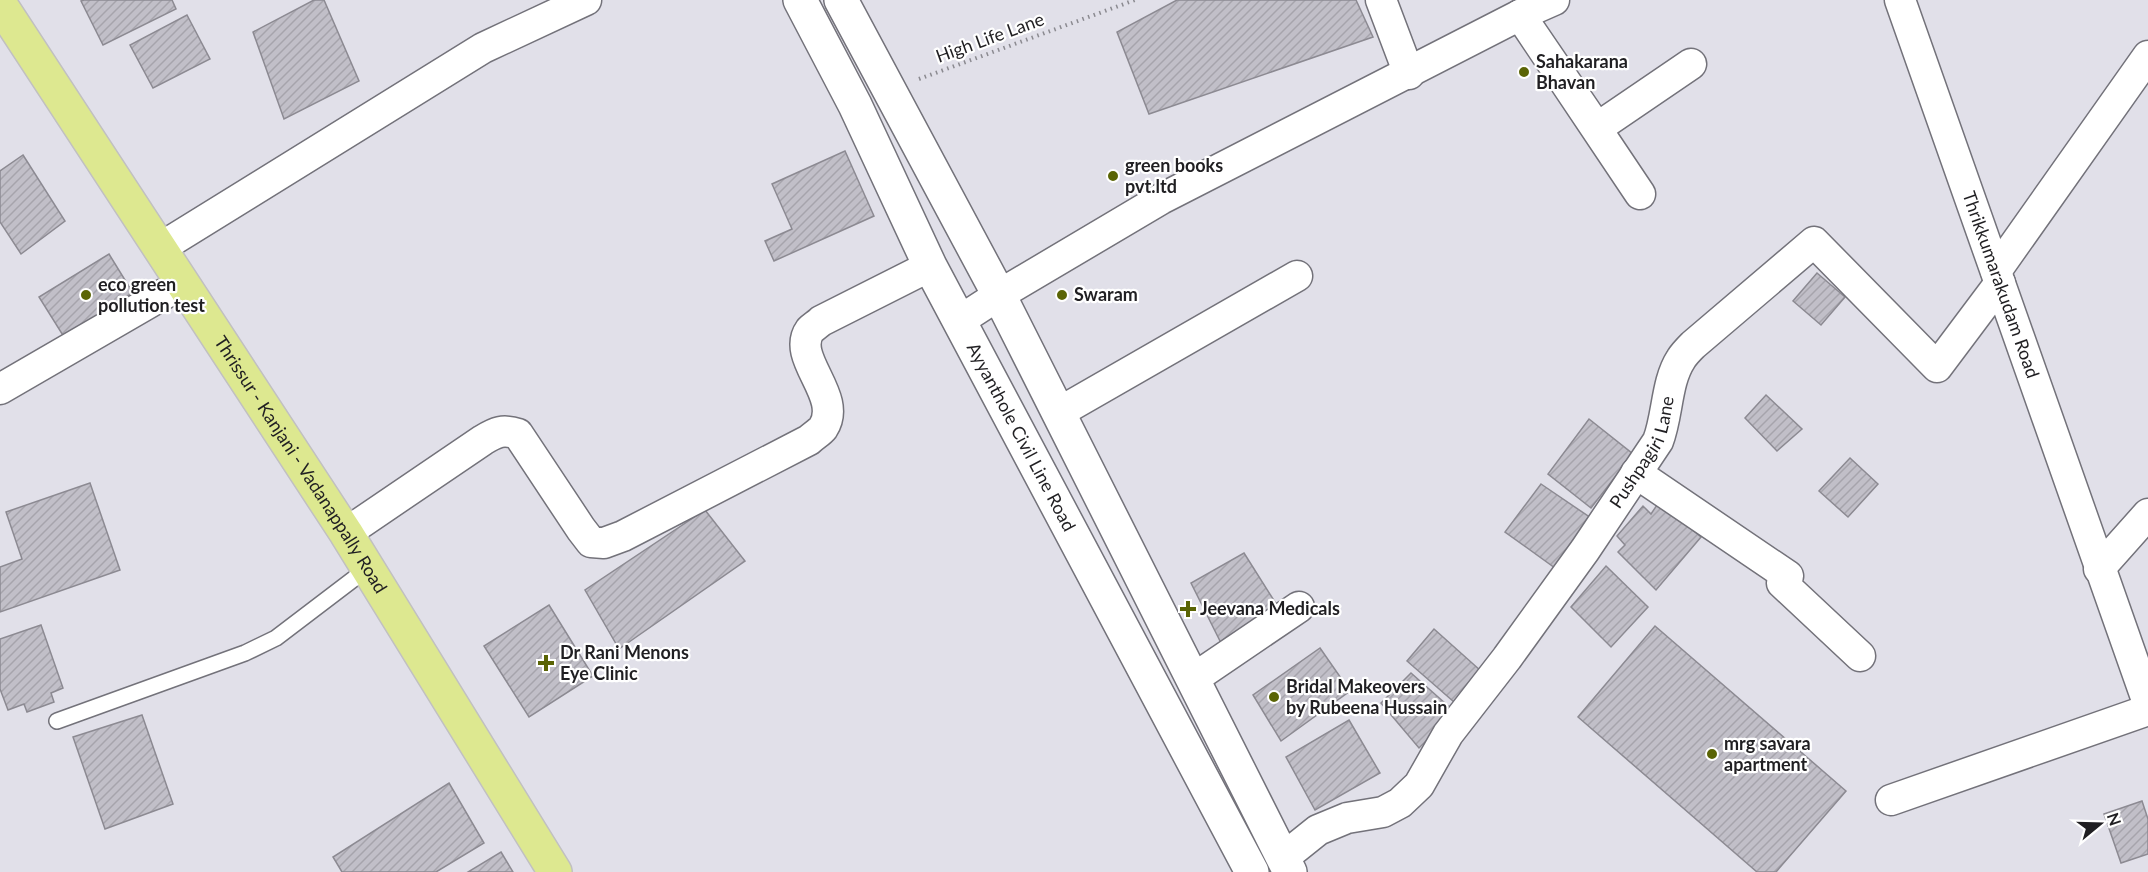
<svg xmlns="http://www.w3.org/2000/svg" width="2148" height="872" viewBox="0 0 2148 872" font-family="Lato,sans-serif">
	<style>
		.building { fill: url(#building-hatch); stroke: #8c8a92; stroke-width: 1.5 }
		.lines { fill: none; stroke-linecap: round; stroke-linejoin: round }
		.lane-casing { stroke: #73727a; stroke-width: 18 }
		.street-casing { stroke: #73727a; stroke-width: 33 }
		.secondary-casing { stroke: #73727a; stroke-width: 36 }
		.primary-casing { stroke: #c1c0c1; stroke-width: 36 }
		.path { stroke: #8b8a90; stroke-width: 4; stroke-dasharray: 1.5 4.5; stroke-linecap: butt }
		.lane { stroke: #fff; stroke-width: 15 }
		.street { stroke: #fff; stroke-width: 30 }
		.secondary { stroke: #fff; stroke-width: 33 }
		.primary { stroke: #dde890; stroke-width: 33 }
		.poi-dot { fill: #5a6405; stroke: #fff; stroke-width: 2 }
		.labels { text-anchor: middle; stroke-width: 4.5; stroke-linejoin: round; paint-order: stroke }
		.street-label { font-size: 18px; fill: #201f22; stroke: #fff }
		.poi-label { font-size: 18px; font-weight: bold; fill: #201f22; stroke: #fff; text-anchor: start }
	</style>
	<defs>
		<pattern id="building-hatch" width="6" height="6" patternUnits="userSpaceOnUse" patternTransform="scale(1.5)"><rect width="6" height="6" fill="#c1bfc8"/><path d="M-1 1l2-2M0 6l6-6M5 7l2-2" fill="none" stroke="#a6a4ac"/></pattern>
	</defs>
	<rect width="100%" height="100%" fill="#e1e0e9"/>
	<g class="building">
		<path d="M84 0H172L176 9 103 45 81 1Z"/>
		<path d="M314 0H324L359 81 284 119 253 32Z"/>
		<path d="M1177 0H1356L1373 37 1149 114 1117 32Z"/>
		<path d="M187 15 210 59 153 88 130 45Z"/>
		<path d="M845 151 874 216 774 261 765 241 792 229 772 184Z"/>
		<path d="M23 155 65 221 21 254 0 222V171Z"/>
		<path d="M109 254 133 293 64 337 39 297Z"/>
		<path d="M1817 273 1845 297 1821 325 1793 301Z"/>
		<path d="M1766 395 1802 429 1777 451 1745 418Z"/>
		<path d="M1589 419 1633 454 1591 508 1548 474Z"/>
		<path d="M1850 458 1878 484 1848 517 1819 491Z"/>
		<path d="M90 483 120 570 0 612V567L22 559 6 512Z"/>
		<path d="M1541 484 1591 518 1555 568 1505 532Z"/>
		<path d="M1659 502 1701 537 1656 590 1618 552 1625 545 1617 536 1643 506 1651 514Z"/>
		<path d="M705 510 745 561 619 649 585 590Z"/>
		<path d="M1244 553 1280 610 1223 647 1191 583Z"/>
		<path d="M1606 566 1648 607 1611 647 1571 607Z"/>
		<path d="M549 605 593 676 529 717 484 646Z"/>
		<path d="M41 625 63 688 51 693 54 702 27 712 24 704 8 710 0 689V639Z"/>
		<path d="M1655 626 1846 791 1776 872H1757L1578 717Z"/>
		<path d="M1434 629 1481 671 1454 702 1407 661Z"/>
		<path d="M1320 648 1350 691 1281 741 1253 695Z"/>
		<path d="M1411 673 1455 712 1419 748 1381 703Z"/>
		<path d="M142 715 173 804 105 829 73 737Z"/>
		<path d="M1349 720 1380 773 1315 810 1286 757Z"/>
		<path d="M449 783 484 843 436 872H342L333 857Z"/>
		<path d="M2142 801 2148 819V854L2121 863 2104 814Z"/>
		<path d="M501 852 513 872H468Z"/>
	</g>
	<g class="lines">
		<defs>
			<path id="lane" d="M57 721 245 653 276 638 368 568"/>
			<g id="street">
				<path d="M1381 0 1409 74"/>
				<path id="s1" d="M1900 0 2148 703"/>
				<path d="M1640 194 1520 15 1597 128 1691 64"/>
				<path d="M160 248 483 48 586 0"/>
				<path d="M1996 271 2148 56"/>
				<path d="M959 321 999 295 1161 199 1520 15 1554 0"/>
				<path d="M0 389 183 283"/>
				<path d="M1058 413 1297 276"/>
				<path d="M1636 473 1788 576 1782 583 1860 656"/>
				<path d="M346 533 483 440C496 432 503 429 518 434L581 529 591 542 604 543 623 536 809 440C813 436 820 432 823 428 844 396 790 358 810 330 813 327 818 324 821 321L930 266"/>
				<path d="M2099 569 2148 514"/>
				<path d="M1193 679 1299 607"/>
				<path d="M1891 800 2148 710"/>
				<path id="s2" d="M1283 858 1318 830 1347 818 1383 812 1400 803 1419 785 1448 734 1507 658 1585 550 1658 441C1668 415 1666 382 1681 359 1684 354 1689 349 1693 345L1814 242 1937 367 2000 283"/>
			</g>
			<g id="secondary">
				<path id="s3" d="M800 0 855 105 930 266 1252 872"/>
				<path d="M841 0 999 295 1290 872"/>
			</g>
			<g id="primary">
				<path id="s4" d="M0 4 346 533 555 872"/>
			</g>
		</defs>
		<use href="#lane" class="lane-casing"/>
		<use href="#street" class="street-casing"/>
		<use href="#secondary" class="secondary-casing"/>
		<use href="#primary" class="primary-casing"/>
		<path class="path" d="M919 79 1135 0"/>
		<use href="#lane" class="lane"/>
		<use href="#street" class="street"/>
		<use href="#secondary" class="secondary"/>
		<use href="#primary" class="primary"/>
	</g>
	<g class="poi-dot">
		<circle cx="1524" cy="72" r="6"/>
		<circle cx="1113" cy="176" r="6"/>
		<circle cx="86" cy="295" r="6"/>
		<circle cx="1062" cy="295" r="6"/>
		<path d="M1185 600h6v6h6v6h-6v6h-6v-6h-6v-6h6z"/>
		<path d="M543 654h6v6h6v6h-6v6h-6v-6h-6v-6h6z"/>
		<circle cx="1274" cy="697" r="6"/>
		<circle cx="1712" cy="754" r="6"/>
	</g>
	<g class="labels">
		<g class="street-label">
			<text transform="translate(990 38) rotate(-20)" y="6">High Life Lane</text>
			<text dy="6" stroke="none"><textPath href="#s1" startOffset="302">Thrikkumarakudam Road</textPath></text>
			<text dy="6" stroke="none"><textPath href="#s3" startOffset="490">Ayyanthole Civil Line Road</textPath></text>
			<text dy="6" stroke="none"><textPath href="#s2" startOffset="561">Pushpagiri Lane</textPath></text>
			<text dy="6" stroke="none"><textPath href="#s4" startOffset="550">Thrissur - Kanjani - Vadanappally Road</textPath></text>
		</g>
		<g class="poi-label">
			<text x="1536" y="68">Sahakarana<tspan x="1536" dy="21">Bhavan</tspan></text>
			<text x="1125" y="172">green books<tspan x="1125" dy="21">pvt.ltd</tspan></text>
			<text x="98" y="291">eco green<tspan x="98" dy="21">pollution test</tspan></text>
			<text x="1074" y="301">Swaram</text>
			<text x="1200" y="615">Jeevana Medicals</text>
			<text x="560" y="659">Dr Rani Menons<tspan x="560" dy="21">Eye Clinic</tspan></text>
			<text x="1286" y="693">Bridal Makeovers<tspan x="1286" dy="21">by Rubeena Hussain</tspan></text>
			<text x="1724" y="750">mrg savara<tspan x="1724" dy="21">apartment</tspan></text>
		</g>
	</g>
	<g transform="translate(2100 824) rotate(71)" stroke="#ffffff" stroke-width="4.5" paint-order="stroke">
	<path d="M0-4.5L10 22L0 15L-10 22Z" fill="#201f22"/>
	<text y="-9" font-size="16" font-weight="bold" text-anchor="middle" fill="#201f22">N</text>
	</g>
</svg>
